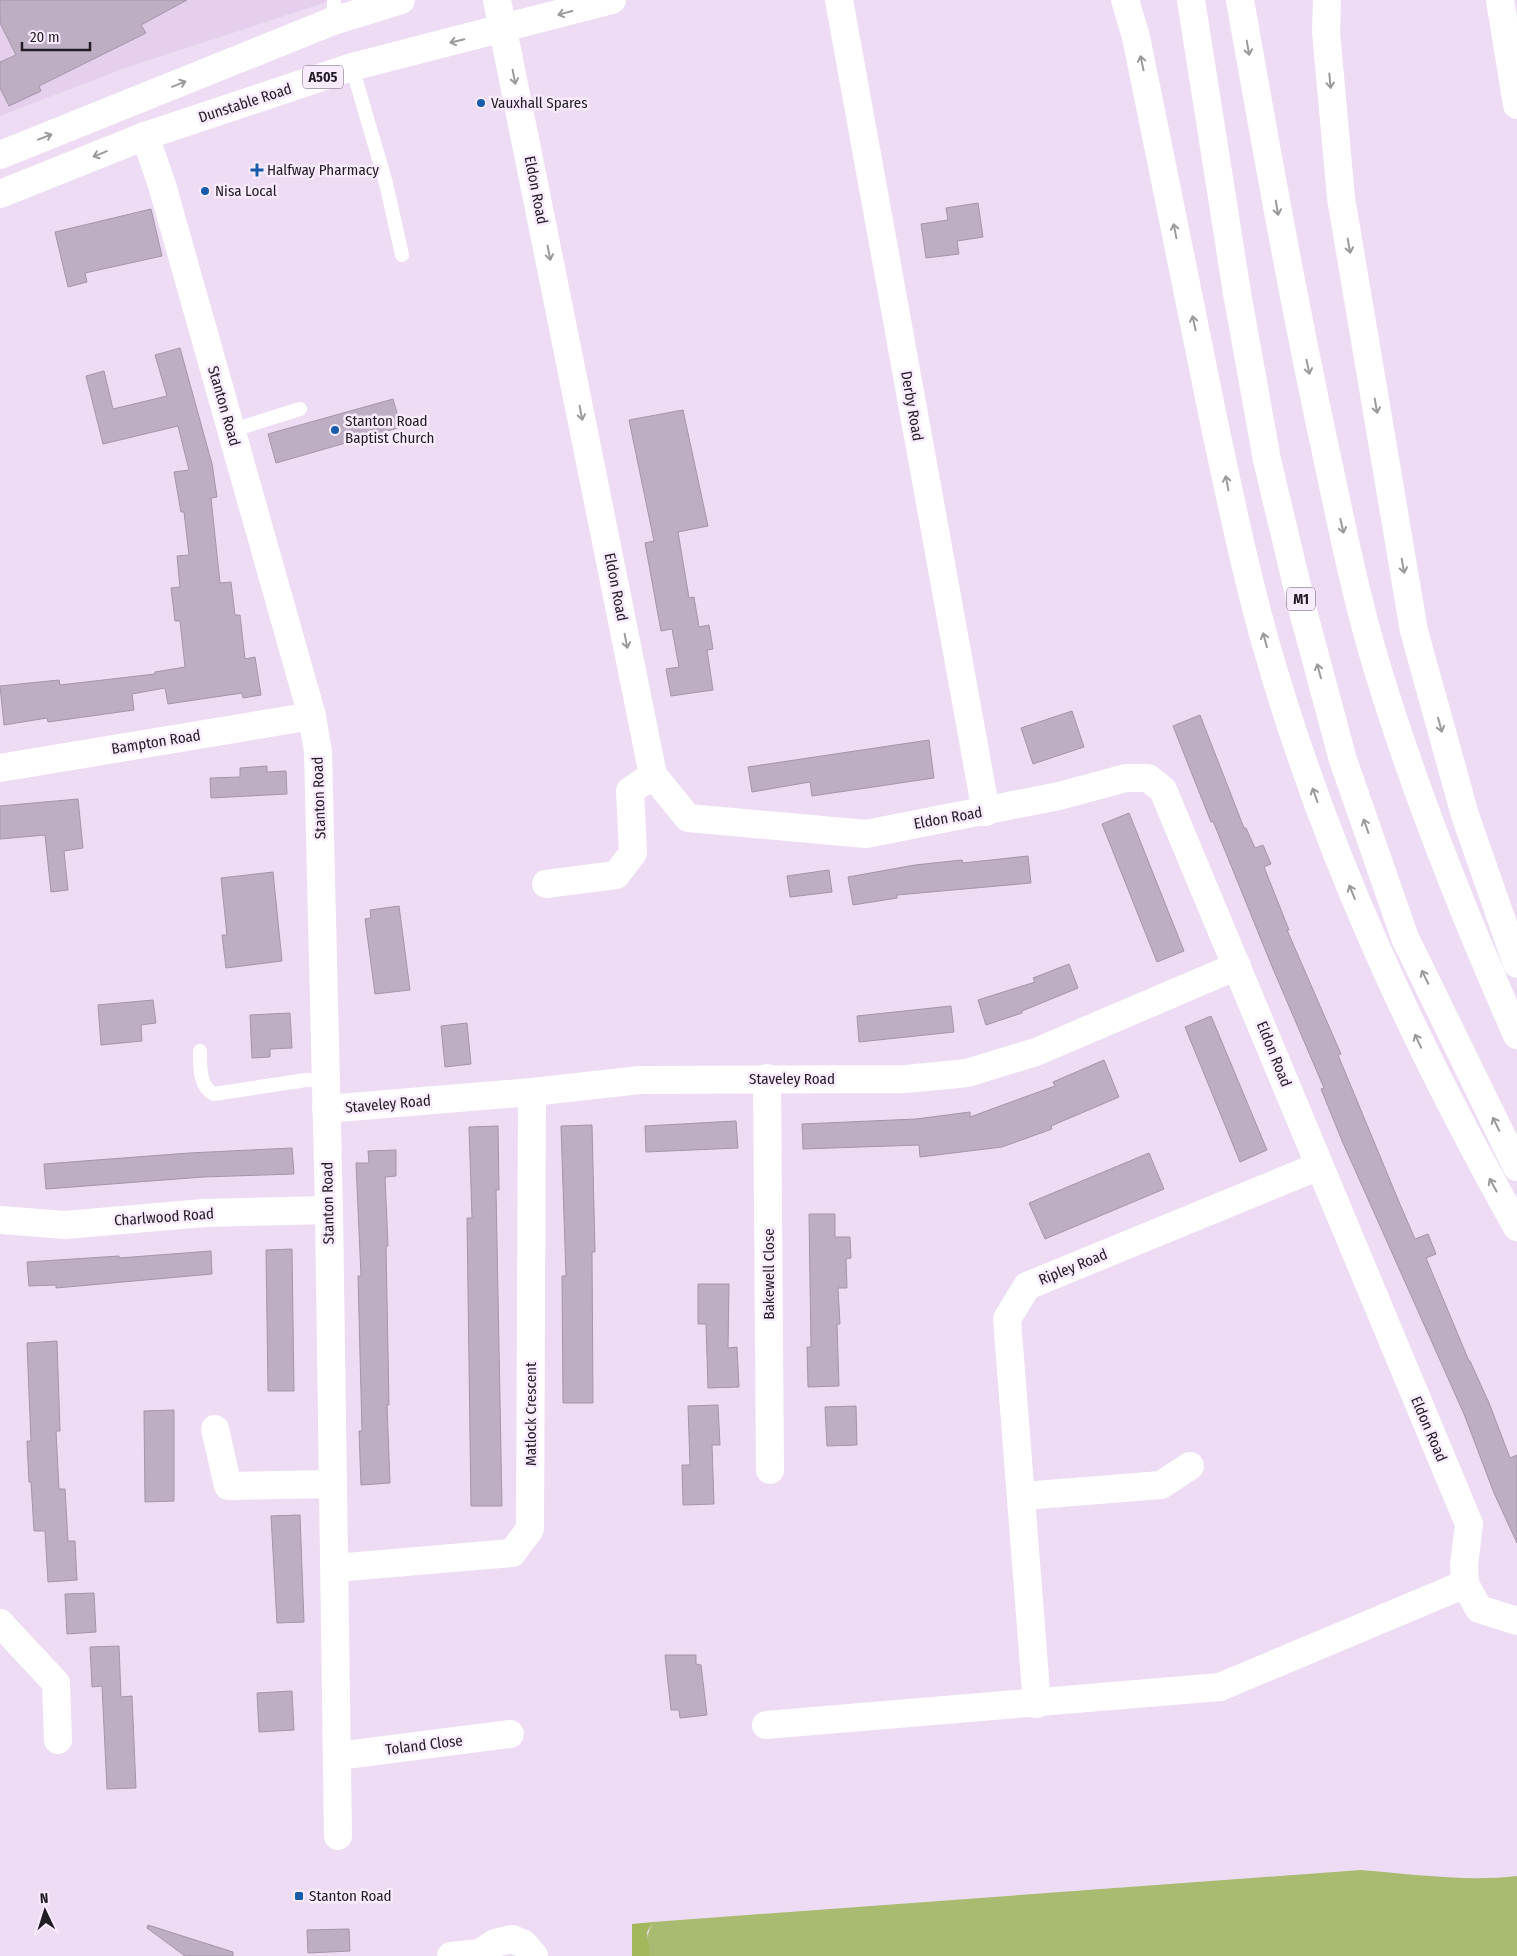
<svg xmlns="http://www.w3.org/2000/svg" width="1517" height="1956" viewBox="0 0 1517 1956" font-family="'Fira Sans Condensed',sans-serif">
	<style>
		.built { fill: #e5cfed }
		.green { fill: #a9bb71 }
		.forest { fill: #a3b75d }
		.building { fill: #beaec4; stroke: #a495aa }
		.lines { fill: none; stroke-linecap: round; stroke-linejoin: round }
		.service { stroke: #fff; stroke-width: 14 }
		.minor { stroke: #fff; stroke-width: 28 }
		.primary { stroke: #fff; stroke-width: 28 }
		.motorway { stroke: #fff; stroke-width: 28 }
		.oneway { stroke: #9c999d }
		.poi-dot { fill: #175bab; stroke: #f8ebfd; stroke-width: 2 }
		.labels { text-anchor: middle; stroke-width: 5; stroke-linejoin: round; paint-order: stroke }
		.shield { fill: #f8ebfd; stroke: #625a66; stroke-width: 1 }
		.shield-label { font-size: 14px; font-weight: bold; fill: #221c25 }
		.street-label { font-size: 15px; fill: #221c25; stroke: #f8ebfd }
		.poi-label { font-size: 15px; fill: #221c25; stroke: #f8ebfd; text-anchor: start }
	</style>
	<rect width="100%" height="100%" fill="#eddcf3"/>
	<path class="built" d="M0 0H333L125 68 0 116Z"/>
	<path class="green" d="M1361 1870C1412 1874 1466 1882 1517 1876V1956H650C647 1942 646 1934 653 1922Z"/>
	<path class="forest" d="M653 1922 647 1932 650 1956H632V1924Z"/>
	<g class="building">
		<path d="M0 0H187L141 25 146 33 39 86 41 91 9 106 0 88V62L16 55 0 23Z"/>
		<path d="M978 203 983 237 957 241 959 254 926 258 921 224 948 220 946 208Z"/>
		<path d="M151 209 162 256 85 273 87 282 68 287 55 232Z"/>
		<path d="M180 348 212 464 217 497 211 498 220 583 231 582 235 615H240L245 659 255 657 261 695 243 698 242 693 168 704 165 688 132 694 134 710 48 722 47 718 4 725 0 686 59 680 60 685 155 674V672L185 667 180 621H175L171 588 180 587 177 556 189 555 184 512H181L174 472 189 470 178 426 103 444 86 376 104 371 113 409 167 396 155 355Z"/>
		<path d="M393 399 401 427 276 463 268 434Z"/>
		<path d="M683 410 708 526 678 532 689 598 694 597 699 627 709 625 713 649 707 650 713 690 671 696 666 669 679 667 672 629 661 631 645 543 654 541 629 420Z"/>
		<path d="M1072 711 1084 747 1033 764 1021 728Z"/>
		<path d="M1200 715 1244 828H1246L1255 848 1263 845 1271 864 1264 867 1289 930H1287L1341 1054 1338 1055 1399 1202 1415 1239 1428 1234 1436 1254 1426 1258 1469 1361H1470L1489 1403 1510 1458 1517 1455V1543L1494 1493 1464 1414 1343 1143 1321 1089 1324 1088 1271 964 1213 821 1211 822 1173 726Z"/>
		<path d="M929 740 934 778 812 796 810 782 752 792 748 767Z"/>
		<path d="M267 766V772L286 771 287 794 211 798 210 778 240 777V768Z"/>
		<path d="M78 799 83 848 64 851 68 890 51 892 45 835 0 839V806Z"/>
		<path d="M1129 813 1184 951 1157 962 1102 824Z"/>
		<path d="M1028 856 1031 883 897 895V898L853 905 848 877 915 865 962 860 963 863Z"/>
		<path d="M829 870 832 892 790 897 787 876Z"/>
		<path d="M273 872 282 961 226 968 222 935H227L221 878Z"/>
		<path d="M399 906 410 990 375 994 365 919 371 918 370 910Z"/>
		<path d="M1069 964 1078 988 1022 1011V1013L986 1025 978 1000 1035 982 1033 978Z"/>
		<path d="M153 1000 156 1023 141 1025 142 1041 101 1045 98 1005Z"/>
		<path d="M951 1006 954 1032 859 1042 857 1016Z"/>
		<path d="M290 1013 292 1048 270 1049V1057L252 1058 250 1015Z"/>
		<path d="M1211 1016 1267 1150 1240 1162 1185 1027Z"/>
		<path d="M467 1023 471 1064 445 1067 441 1026Z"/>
		<path d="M1104 1060 1119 1097 1051 1126 1052 1129 1002 1147 920 1157 919 1145 803 1149 802 1124 916 1119 970 1112V1117L1055 1086 1053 1082Z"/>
		<path d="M736 1121 738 1148 646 1152 645 1126Z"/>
		<path d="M592 1125 595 1252H592L593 1403H563L562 1276H566L561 1126Z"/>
		<path d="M498 1126 499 1190H496L502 1506H471L467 1218H472L469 1127Z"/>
		<path d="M292 1148 294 1174 203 1177 46 1189 44 1164 189 1153Z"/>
		<path d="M396 1150V1176L385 1177 388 1246H386L389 1405H387L390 1483 361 1485 359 1431H362L358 1276H361L356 1163H369L368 1151Z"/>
		<path d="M1149 1153 1164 1189 1045 1239 1029 1203Z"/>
		<path d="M809 1214H835V1237H850L851 1258 846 1259 847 1288H838L840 1324H837L839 1386 808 1387 807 1347H811Z"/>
		<path d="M292 1249 294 1391H268L266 1250Z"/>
		<path d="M211 1251 212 1274 56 1288V1285L29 1286 27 1262 119 1256V1258Z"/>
		<path d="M698 1284H729L728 1348 737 1347 739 1387 708 1388 706 1324H698Z"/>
		<path d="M57 1341 60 1431H56L59 1489H65L68 1541H75L77 1580 48 1582 45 1531H34L31 1482H29L27 1441H31L27 1343Z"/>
		<path d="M718 1405 720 1445H712L714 1504 683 1505 682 1465H690L688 1406Z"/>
		<path d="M856 1406 857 1445 827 1446 825 1407Z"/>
		<path d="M174 1410V1501L145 1502 144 1411Z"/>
		<path d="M300 1515 304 1622 277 1623 271 1516Z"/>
		<path d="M94 1593 96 1632 67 1634 65 1594Z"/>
		<path d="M119 1646 121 1697 132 1696 136 1788 107 1789 102 1686 92 1687 90 1647Z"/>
		<path d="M665 1655H696V1664L701 1665 707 1715 680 1718 679 1710H671Z"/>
		<path d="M292 1691 294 1730 259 1732 257 1693Z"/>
		<path d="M148 1925 233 1952V1956H185L147 1928Z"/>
		<path d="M349 1929 350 1951 308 1953 307 1930Z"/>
	</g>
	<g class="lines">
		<g class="service">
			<path d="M333 21 334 0"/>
			<path d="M352 67 386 183 402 255"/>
			<path d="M230 431 300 409"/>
			<path d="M200 1051C200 1065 199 1087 214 1094L306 1080H325"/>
		</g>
		<g class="minor">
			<path d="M497 0 653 775 688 818 866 834 1059 796 1126 778H1148L1163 790 1469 1524 1464 1565 1465 1584"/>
			<path d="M839 0 986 812"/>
			<path d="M1500 0 1517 105"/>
			<path d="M145 136 162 185 312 716 318 752 329 1210 338 1836"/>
			<path d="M0 768 312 716"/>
			<path d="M546 884 616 875 633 853 630 791 653 775"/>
			<path d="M767 1078 770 1470"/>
			<path d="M326 1109 532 1092 640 1080 906 1079 967 1073 1036 1052 1237 966"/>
			<path d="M0 1220 65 1225 204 1213 329 1210"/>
			<path d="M215 1429 228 1486 332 1484"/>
			<path d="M1023 1496 1161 1485 1190 1466"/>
			<path d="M335 1568 512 1553 530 1529 532 1092"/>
			<path d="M0 1623 56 1683 58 1740"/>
			<path d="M1037 1704 1007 1319 1027 1286 1319 1166"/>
			<path d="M766 1725 1220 1687 1465 1584 1479 1609 1517 1621"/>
			<path d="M338 1756 510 1734"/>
			<path d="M451 1956 480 1953 495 1943 512 1939 524 1944 534 1956"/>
		</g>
		<g class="primary">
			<path d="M0 155 333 21 401 0"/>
			<path d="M0 194 145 136 352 67 612 0"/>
		</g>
		<g class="motorway">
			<path d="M1125 0 1136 37C1163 167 1188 297 1215 427 1231 501 1246 575 1267 648 1326 854 1413 1041 1517 1227"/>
			<path d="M1191 0 1237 293 1267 460 1304 615 1343 760 1405 938 1517 1167"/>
			<path d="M1240 0C1267 153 1294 305 1327 457 1342 527 1356 598 1377 667 1415 793 1464 915 1517 1035"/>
			<path d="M1327 0 1326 32 1341 198 1414 631 1465 815 1517 964"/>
		</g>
	</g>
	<defs><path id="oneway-shaft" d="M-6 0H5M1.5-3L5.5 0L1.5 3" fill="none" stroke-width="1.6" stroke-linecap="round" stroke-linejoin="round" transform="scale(1.25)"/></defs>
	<g class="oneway">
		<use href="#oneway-shaft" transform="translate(565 13) rotate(165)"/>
		<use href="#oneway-shaft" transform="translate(457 41) rotate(166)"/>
		<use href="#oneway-shaft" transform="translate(1248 48) rotate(80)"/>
		<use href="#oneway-shaft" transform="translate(1142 63) rotate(-102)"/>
		<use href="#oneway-shaft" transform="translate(514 77) rotate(79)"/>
		<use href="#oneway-shaft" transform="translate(1330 81) rotate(85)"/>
		<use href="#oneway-shaft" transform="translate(179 84) rotate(-22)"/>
		<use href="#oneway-shaft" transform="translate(45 137) rotate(-21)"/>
		<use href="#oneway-shaft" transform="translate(100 154) rotate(158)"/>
		<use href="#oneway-shaft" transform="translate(1277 208) rotate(80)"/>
		<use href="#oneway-shaft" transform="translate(1175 231) rotate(-101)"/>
		<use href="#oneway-shaft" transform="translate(1349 246) rotate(80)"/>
		<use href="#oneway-shaft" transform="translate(549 253) rotate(79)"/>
		<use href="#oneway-shaft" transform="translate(1194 323) rotate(-102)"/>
		<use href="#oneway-shaft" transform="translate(1308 367) rotate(78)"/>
		<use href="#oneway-shaft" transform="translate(1376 406) rotate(80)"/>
		<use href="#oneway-shaft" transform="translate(581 413) rotate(79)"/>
		<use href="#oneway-shaft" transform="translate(1227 483) rotate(-101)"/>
		<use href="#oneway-shaft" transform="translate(1342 526) rotate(77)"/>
		<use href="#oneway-shaft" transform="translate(1403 566) rotate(80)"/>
		<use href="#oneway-shaft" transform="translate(1265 640) rotate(-105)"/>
		<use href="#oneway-shaft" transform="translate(626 641) rotate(79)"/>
		<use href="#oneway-shaft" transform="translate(1319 671) rotate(-105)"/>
		<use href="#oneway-shaft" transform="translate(1440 725) rotate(75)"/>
		<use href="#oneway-shaft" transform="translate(1315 795) rotate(-110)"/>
		<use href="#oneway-shaft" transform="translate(1366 826) rotate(-109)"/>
		<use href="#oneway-shaft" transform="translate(1352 892) rotate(-112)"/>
		<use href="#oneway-shaft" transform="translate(1425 977) rotate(-116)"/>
		<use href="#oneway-shaft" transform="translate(1418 1041) rotate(-115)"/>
		<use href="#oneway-shaft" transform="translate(1496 1124) rotate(-116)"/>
		<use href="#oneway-shaft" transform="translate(1493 1185) rotate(-119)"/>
	</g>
	<g class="poi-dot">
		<circle cx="481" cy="103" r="5"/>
		<path d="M254.5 162.5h5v5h5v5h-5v5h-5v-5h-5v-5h5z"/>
		<circle cx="205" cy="191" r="5"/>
		<circle cx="335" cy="430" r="5"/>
		<rect x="294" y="1891" width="10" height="10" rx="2.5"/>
	</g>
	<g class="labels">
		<g class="shield">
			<rect x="303" y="65.5" width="40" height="23" rx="4"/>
			<rect x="1287" y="587.5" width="28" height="23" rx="4"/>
		</g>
		<g class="shield-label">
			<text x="323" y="82">A505</text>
			<text x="1301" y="604">M1</text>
		</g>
		<g class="street-label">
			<text transform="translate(245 103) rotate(-18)" y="5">Dunstable Road</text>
			<text transform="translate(536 190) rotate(79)" y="5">Eldon Road</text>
			<text transform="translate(224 406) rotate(74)" y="5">Stanton Road</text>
			<text transform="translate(912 406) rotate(80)" y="5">Derby Road</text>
			<text transform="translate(616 587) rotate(79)" y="5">Eldon Road</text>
			<text transform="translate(156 742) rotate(-9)" y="5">Bampton Road</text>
			<text transform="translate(319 798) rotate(-92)" y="5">Stanton Road</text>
			<text transform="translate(948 818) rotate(-10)" y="5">Eldon Road</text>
			<text transform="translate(1274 1054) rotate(68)" y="5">Eldon Road</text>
			<text x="792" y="1084">Staveley Road</text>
			<text transform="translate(388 1104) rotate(-5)" y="5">Staveley Road</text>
			<text transform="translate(328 1203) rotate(-91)" y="5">Stanton Road</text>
			<text transform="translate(164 1217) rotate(-4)" y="5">Charlwood Road</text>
			<text transform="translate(1073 1267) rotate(-22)" y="5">Ripley Road</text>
			<text transform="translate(769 1274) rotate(-90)" y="5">Bakewell Close</text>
			<text transform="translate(531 1414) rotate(-90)" y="5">Matlock Crescent</text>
			<text transform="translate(1429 1429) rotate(67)" y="5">Eldon Road</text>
			<text transform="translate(424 1745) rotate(-7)" y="5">Toland Close</text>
		</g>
		<g class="poi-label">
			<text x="491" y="108">Vauxhall Spares</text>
			<text x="267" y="175">Halfway Pharmacy</text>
			<text x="215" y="196">Nisa Local</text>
			<text x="345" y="426">Stanton Road<tspan x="345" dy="17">Baptist Church</tspan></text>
			<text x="309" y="1901">Stanton Road</text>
		</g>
	</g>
	<g transform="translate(45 1911) rotate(356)" stroke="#f8ebfd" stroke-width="4" paint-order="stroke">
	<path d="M0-4L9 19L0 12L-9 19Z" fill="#221c25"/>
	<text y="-8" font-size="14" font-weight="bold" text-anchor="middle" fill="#221c25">N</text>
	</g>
	<path d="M22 42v8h68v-8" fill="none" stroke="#221c25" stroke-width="2.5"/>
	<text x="30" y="42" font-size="15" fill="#221c25" stroke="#f8ebfd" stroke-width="4" paint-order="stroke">20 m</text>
</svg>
